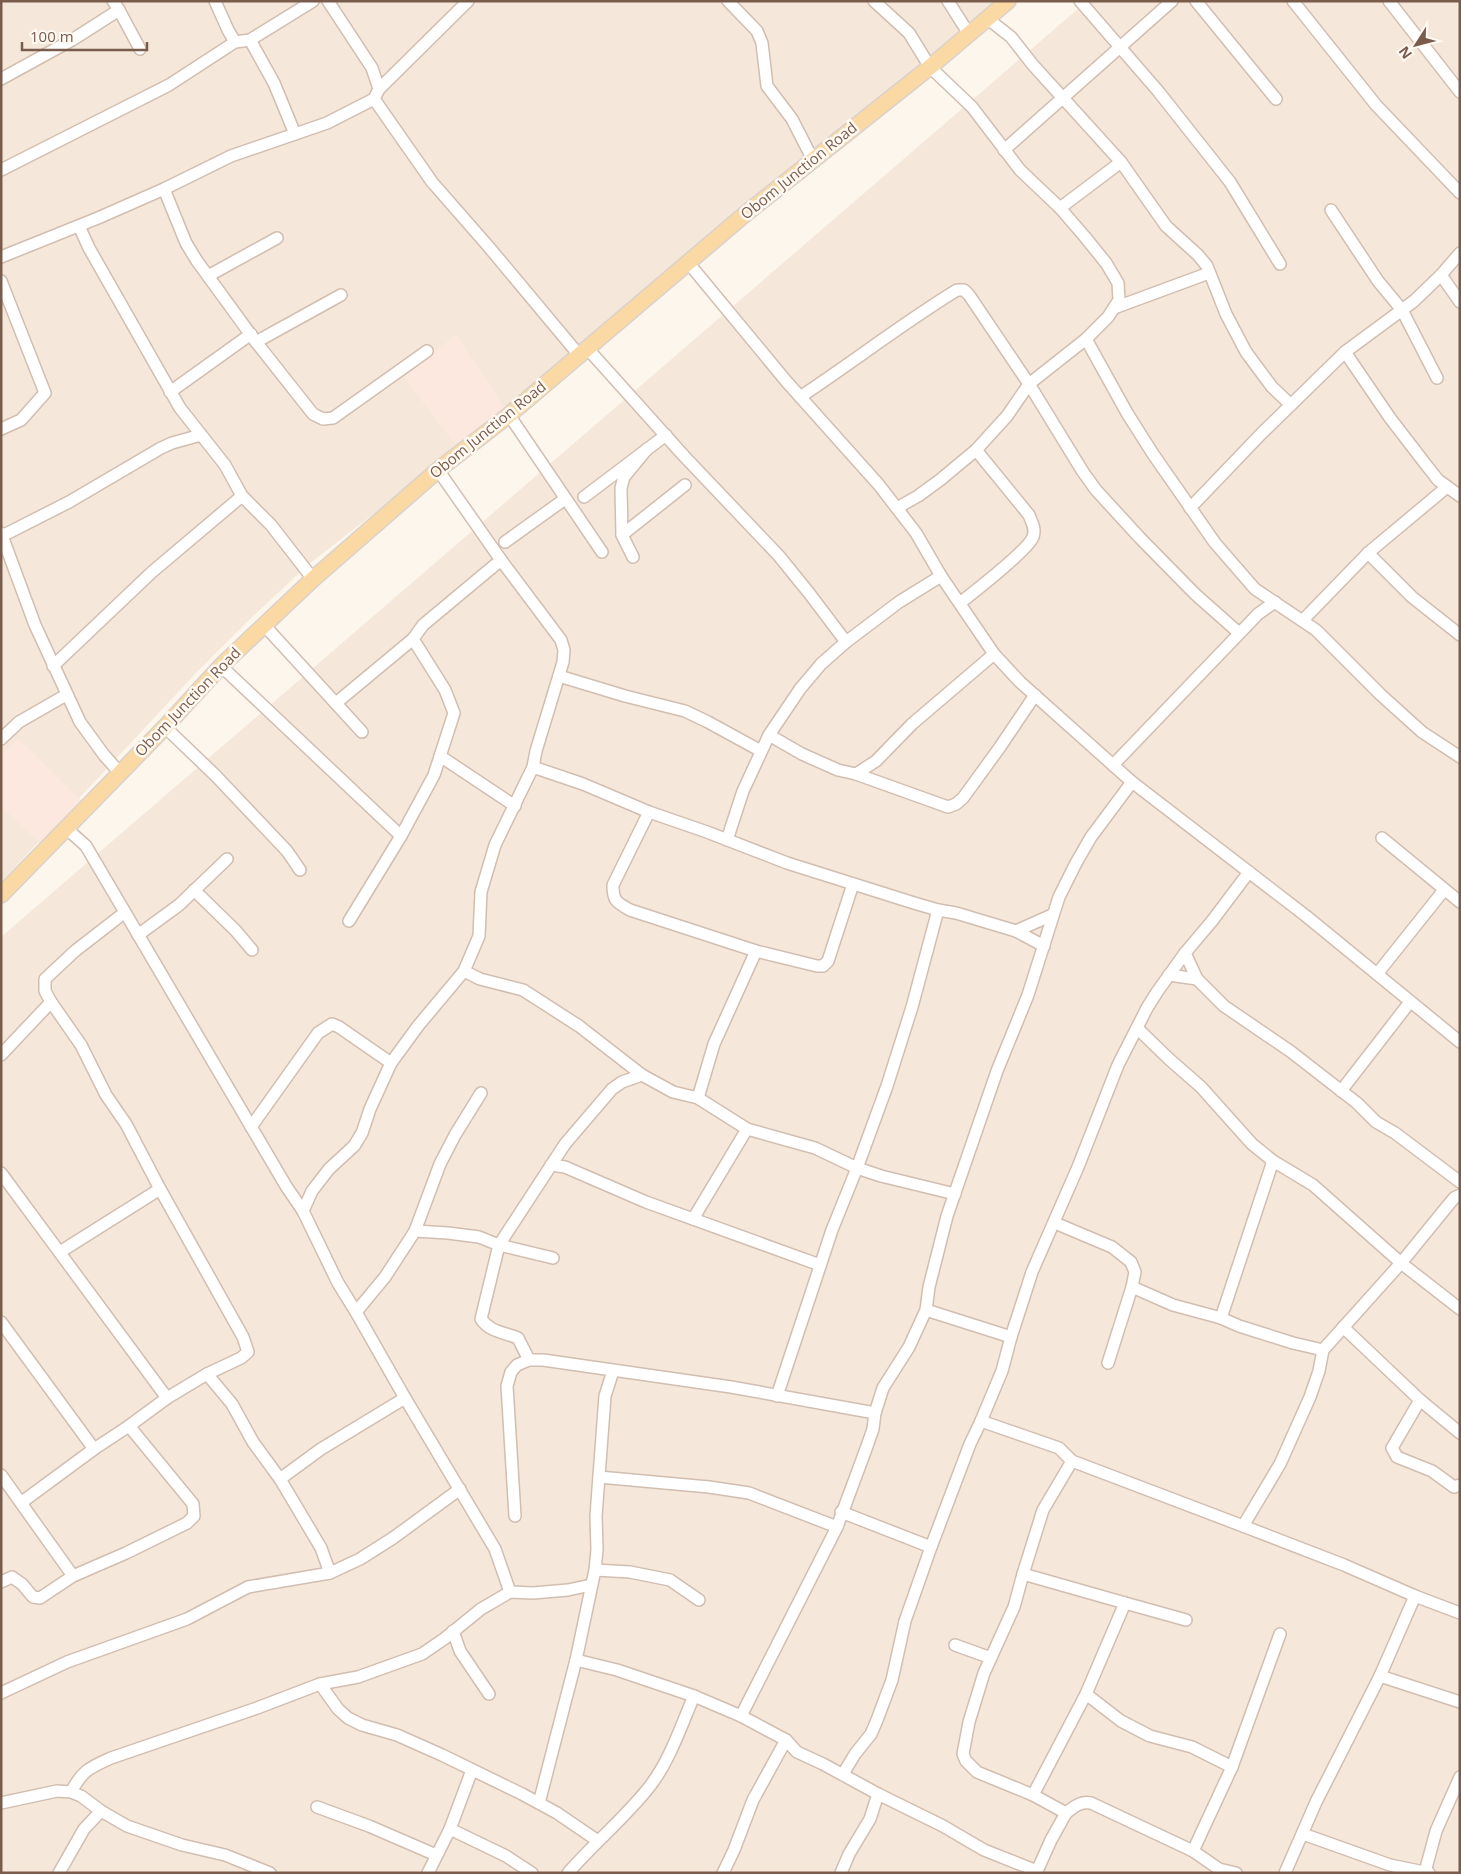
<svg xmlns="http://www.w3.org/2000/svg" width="1461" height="1874" viewBox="0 0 1461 1874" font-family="'Open Sans',sans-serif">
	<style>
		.residential { fill: #f5e8da }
		.commercial { fill: #fde8e0 }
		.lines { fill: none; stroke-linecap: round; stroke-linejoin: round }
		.minor-casing { stroke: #d1beb0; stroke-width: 14 }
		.major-casing { stroke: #dad1cd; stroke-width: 18 }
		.minor { stroke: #fff; stroke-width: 11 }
		.major { stroke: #fbd9a5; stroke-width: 15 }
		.labels { text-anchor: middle; stroke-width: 5; stroke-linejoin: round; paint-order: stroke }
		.street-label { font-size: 15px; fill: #7a5c4d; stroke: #fffaf3 }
	</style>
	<rect width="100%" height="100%" fill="#fdf6ec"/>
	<g class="residential">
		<path d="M1 1H1001L399 494 309 564 252 617 197 672 1 882Z"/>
		<path d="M1087 1H1460V1873H1V937Z"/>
	</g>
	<g class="commercial">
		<path d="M456 335 507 411 458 448 404 377Z"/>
		<path d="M18 739 83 802 42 845 1 806V755Z"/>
	</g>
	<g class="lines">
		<defs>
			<g id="minor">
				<path d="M215 1 228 30 235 42"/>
				<path d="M328 1 372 68 379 89"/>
				<path d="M728 1 757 31 762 43 767 86 792 119 813 160"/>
				<path d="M874 1 909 33 930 67 972 107 1020 170 1060 208 1085 237 1106 263 1118 283 1119 300 1108 317 1086 339 1029 384 1007 416 976 450 940 480 918 496 897 508"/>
				<path d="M948 1 969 34"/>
				<path d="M1080 1 1158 91 1230 182 1280 264"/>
				<path d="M1196 1 1276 99"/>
				<path d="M1293 1 1376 105 1460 193"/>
				<path d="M1389 1 1460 92"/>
				<path d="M119 10 140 49"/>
				<path d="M988 19 1011 37 1033 65 1121 162 1166 226 1198 255 1207 266 1226 314 1246 352 1272 387 1291 405"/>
				<path d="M250 40 274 83 295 134"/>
				<path d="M1 79 72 40 119 10 113 1"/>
				<path d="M374 99 432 182 488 246 579 355"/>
				<path d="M1004 150 1172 1"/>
				<path d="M1 170 169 85 235 42 250 40 313 1"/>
				<path d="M164 189 186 243 197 261 256 342 313 414 323 419 333 418 427 351"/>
				<path d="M1060 208 1121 162"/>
				<path d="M1331 210 1378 281 1402 310 1437 378"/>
				<path d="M79 226 89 248 180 408 225 465 242 496 271 525 313 579"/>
				<path d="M1 257 98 218 164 189 231 156 327 123 374 99 379 89 468 1"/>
				<path d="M684 265 691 266 786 381 879 485 916 533 941 576 994 654 1020 682 1132 782 1306 916 1460 1042"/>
				<path d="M1441 275 1460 302"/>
				<path d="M208 276 277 238"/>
				<path d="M1 281 45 393 21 420 1 429"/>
				<path d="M1114 308 1209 273"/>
				<path d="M1086 339 1127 413 1153 454 1215 543 1255 589 1316 630 1381 695 1422 732 1460 757"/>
				<path d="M256 342 341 295"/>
				<path d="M587 348 684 456 779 556 809 593 846 642"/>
				<path d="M1345 352 1390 418 1427 466 1438 480 1460 496"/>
				<path d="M170 392 251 334"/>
				<path d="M800 397C853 362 903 323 957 290H964L969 295 1029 384 1083 472 1096 490 1140 538 1195 594 1239 633"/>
				<path d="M509 415 602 552"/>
				<path d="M584 497 666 435"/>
				<path d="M1190 508 1262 433 1345 352 1414 301 1441 275 1460 253"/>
				<path d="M1 533 35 625 80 722 104 755 120 773"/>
				<path d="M622 535 685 485"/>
				<path d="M2 536 69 502 161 448 172 443 201 435"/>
				<path d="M505 542 565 499"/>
				<path d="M1368 553 1412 597 1460 635"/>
				<path d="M633 557 622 535 621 488 624 477 647 449"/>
				<path d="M960 603C974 592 1028 550 1033 537 1036 529 1032 523 1029 515L976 450"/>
				<path d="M1303 620 1368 553 1447 487"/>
				<path d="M264 625 362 732"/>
				<path d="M53 666 152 572 242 496"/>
				<path d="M221 666 401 836"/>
				<path d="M559 676 625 696 685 711 708 722 761 751"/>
				<path d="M336 703 413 639"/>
				<path d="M165 727 216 776 287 851 300 870"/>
				<path d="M769 735 802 754 838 770 856 774 948 807 956 804 963 798 1000 747 1035 695"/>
				<path d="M1 739 19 722 66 695"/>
				<path d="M440 756 515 806"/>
				<path d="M1113 765 1258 614 1275 602"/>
				<path d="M533 767 583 784 649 812 707 832 787 863 914 903 938 910 956 913 1016 931 1044 946"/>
				<path d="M856 774 876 761 912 724 994 654"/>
				<path d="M649 812 613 885C613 901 616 902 630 910L756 951 817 966H823L828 961 853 884"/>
				<path d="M66 828 86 846 286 1186 303 1211 338 1283 356 1312 405 1398 495 1549 510 1592"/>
				<path d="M1382 838 1460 902"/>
				<path d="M727 840 743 791 769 735 800 689 821 664 846 642 899 602 941 576"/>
				<path d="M194 890 236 931 252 950"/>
				<path d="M349 921 401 836 434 775 454 713 445 690 413 639 423 625 501 560"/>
				<path d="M1016 931 1052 915"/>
				<path d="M138 935 179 905 227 859"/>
				<path d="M1185 953 1197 979 1224 1006 1290 1051 1357 1103 1376 1122 1395 1133 1460 1182"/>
				<path d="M464 971 480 979 523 990 579 1026 642 1075 673 1092 698 1098 747 1129 815 1148 857 1168 881 1176 955 1194"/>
				<path d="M1377 974 1444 890"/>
				<path d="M1169 975 1197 979"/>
				<path d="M1 1055 51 1002"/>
				<path d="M1341 1091 1410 1002"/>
				<path d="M698 1098 714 1044 756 951"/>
				<path d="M251 1127 318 1033 332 1024 339 1027 391 1063"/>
				<path d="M551 1165 565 1167 646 1202 820 1265"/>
				<path d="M1 1173 167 1398"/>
				<path d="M1460 1195 1454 1198 1401 1263 1460 1309"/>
				<path d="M303 1211 312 1191 329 1169 354 1146 362 1133 370 1109 391 1063 418 1026 464 971 479 936 481 892 495 845 533 767 536 751 563 662 564 650 561 640 501 560 438 470"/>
				<path d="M693 1219 747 1129"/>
				<path d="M1055 1223 1112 1247 1131 1262 1135 1272 1132 1287 1108 1363"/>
				<path d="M415 1231 448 1233 479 1237 499 1245 553 1258"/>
				<path d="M60 1252 160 1189"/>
				<path d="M1132 1287 1173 1305 1221 1318 1239 1326 1293 1343 1323 1350"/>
				<path d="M926 1310 1011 1337"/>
				<path d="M356 1312 385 1277 415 1231 440 1164 455 1135 481 1093"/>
				<path d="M1221 1318 1273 1161"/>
				<path d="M1 1322 94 1449"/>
				<path d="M1343 1327 1420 1400 1460 1433"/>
				<path d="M529 1360 518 1338C503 1332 490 1332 481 1319L499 1245 565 1144 612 1089 622 1082 642 1075"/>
				<path d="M207 1374 232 1404 253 1442 280 1479 321 1548 330 1573"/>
				<path d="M777 1396 832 1230 857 1168 887 1086 912 1007 938 910"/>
				<path d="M1420 1400 1392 1448 1397 1457 1432 1471 1454 1487 1460 1485"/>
				<path d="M981 1421 1002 1371 1011 1337 1032 1272 1078 1167 1118 1065 1147 1008 1157 992 1185 953 1212 921 1249 872"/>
				<path d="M1072 1461 1043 1510 1023 1574 1014 1607 984 1673 969 1722 963 1754 966 1761 977 1772 1033 1795 1066 1813C1074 1807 1080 1801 1091 1803L1193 1851 1219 1869 1236 1873"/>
				<path d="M1 1475 73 1576"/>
				<path d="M599 1477 709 1487 749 1493 837 1527"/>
				<path d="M280 1479 321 1449 405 1398"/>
				<path d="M22 1502 94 1449 129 1426 167 1398 207 1374 241 1358 248 1352 243 1337 160 1189 126 1124 106 1095 81 1045 51 1002 45 991V979L75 951 124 913"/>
				<path d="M841 1512 931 1547"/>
				<path d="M515 1516 507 1386 511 1372 517 1365 529 1360H543L731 1387 875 1413"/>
				<path d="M1243 1526 1344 1565 1415 1596"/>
				<path d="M595 1570 630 1572 670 1580 699 1600"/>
				<path d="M1023 1574 1125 1603 1086 1694 1033 1795"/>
				<path d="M1 1582 12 1577 22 1584 33 1597 40 1598 73 1576 126 1553 187 1523 194 1516 193 1504 129 1426"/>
				<path d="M1125 1603 1186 1620"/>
				<path d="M453 1631 460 1651 489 1694"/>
				<path d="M955 1645 991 1658"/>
				<path d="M576 1660 617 1670 694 1696 741 1716 786 1740 797 1752 823 1764 878 1794 943 1826 984 1850 1037 1871V1873"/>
				<path d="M1380 1676 1460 1702"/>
				<path d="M320 1684 338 1709 348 1718 362 1725 397 1735 442 1755 522 1794 557 1813 598 1841"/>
				<path d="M1 1693 67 1662 187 1619 248 1587 330 1573 360 1559 393 1538 460 1489"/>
				<path d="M1086 1694 1121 1721 1150 1736 1192 1747 1232 1767"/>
				<path d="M741 1716 837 1527 866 1449 873 1429 875 1413 883 1388 909 1347 926 1310 929 1287 947 1216 997 1071 1028 995 1059 897 1076 863 1091 837 1132 782"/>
				<path d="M843 1774 855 1754 871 1734 877 1720 892 1680 905 1621 931 1547 970 1444 981 1421 1059 1448 1072 1461 1243 1526 1280 1464 1310 1397 1319 1371 1323 1350 1401 1263 1313 1185 1273 1161 1252 1144 1201 1087 1169 1059 1137 1028"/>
				<path d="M71 1792C83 1770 89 1768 111 1758L257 1708 320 1684 358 1677 422 1654 444 1639 481 1609 510 1592 533 1593 568 1590 591 1585"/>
				<path d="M1 1803 57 1791 71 1792 81 1796 101 1811 127 1826 182 1845 225 1855 270 1873"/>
				<path d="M539 1803 576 1660 595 1570 597 1550 596 1516 605 1396 613 1371"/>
				<path d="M317 1807 369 1826 436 1855"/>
				<path d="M450 1829 506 1856 532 1873"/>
				<path d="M1303 1834 1390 1865 1429 1873"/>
				<path d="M1193 1851 1232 1767 1280 1634"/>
				<path d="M1037 1871 1051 1840 1066 1813"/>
				<path d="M1425 1872 1436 1831 1460 1777"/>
				<path d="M59 1873 84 1829 101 1811"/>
				<path d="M428 1873 450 1829 472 1770"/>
				<path d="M568 1873C594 1843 626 1817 650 1786 670 1760 681 1726 694 1696"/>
				<path d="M723 1873 734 1850 753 1800 786 1740"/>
				<path d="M841 1873 849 1854 870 1819 878 1794"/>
				<path d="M1285 1873 1316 1802 1380 1676 1415 1596 1460 1613"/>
			</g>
			<path id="major" d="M1 895 165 727 221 666 313 579 438 470 509 415 744 215 930 67 1008 1"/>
		</defs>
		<use href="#minor" class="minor-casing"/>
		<use href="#major" class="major-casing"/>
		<use href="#minor" class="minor"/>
		<use href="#major" class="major"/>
	</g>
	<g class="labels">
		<g class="street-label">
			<text transform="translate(799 171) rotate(-39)" y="5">Obom Junction Road</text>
			<text transform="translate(488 430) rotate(-39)" y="5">Obom Junction Road</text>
			<text transform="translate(188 702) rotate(-46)" y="5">Obom Junction Road</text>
		</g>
	</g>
	<rect width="1461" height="1874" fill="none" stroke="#7a5c4d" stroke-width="5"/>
	<g transform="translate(1416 45) rotate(234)" stroke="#fffaf3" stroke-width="4" paint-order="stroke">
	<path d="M0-4L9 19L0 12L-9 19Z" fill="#7a5c4d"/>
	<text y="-8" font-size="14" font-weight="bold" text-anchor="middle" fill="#7a5c4d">N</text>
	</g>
	<path d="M22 42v8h125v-8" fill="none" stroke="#7a5c4d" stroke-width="2.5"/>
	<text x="30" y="42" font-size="15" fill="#7a5c4d" stroke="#fffaf3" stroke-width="4" paint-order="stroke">100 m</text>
</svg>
